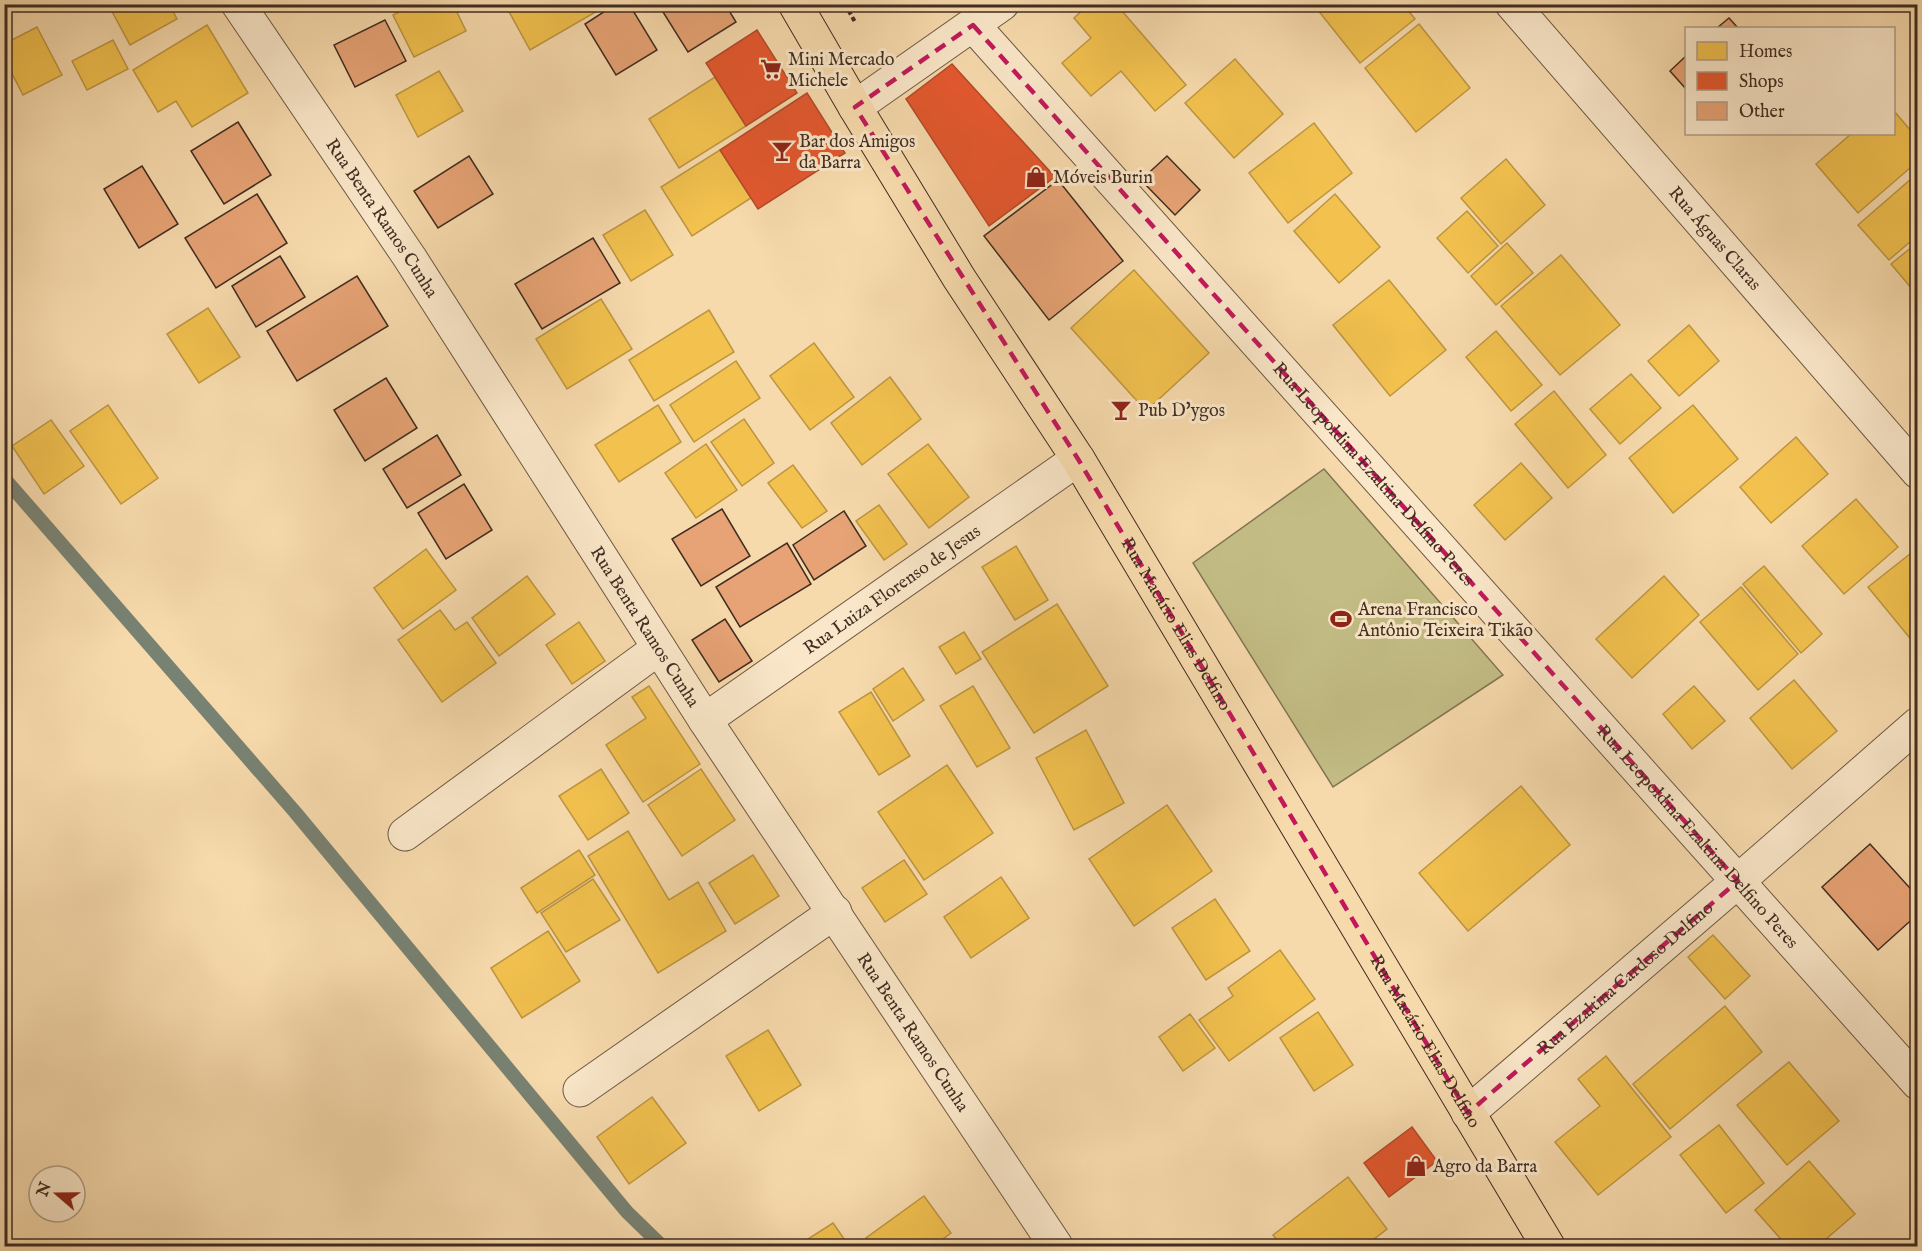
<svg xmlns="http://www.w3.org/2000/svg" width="1922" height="1251" viewBox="0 0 1922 1251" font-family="'IM FELL English',serif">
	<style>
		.green { fill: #c3bd85; stroke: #827554; stroke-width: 1.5 }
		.homes { fill: #f2c14e; stroke: #bd9541; stroke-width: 1.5 }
		.shops { fill: #e4572e; stroke: #b34a2a; stroke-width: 1.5 }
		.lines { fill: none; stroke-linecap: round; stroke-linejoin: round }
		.stream { stroke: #788273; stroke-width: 14 }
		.building { fill: #e7a375; stroke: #412d22; stroke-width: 1.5 }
		.minor-casing { stroke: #6e5844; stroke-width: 35 }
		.major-casing { stroke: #412d22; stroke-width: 35 }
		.path { stroke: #412d22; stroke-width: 4; stroke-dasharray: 4.5 3; stroke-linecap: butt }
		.minor { stroke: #fae7c9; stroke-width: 33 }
		.major { stroke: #f7daac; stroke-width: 33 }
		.marked { fill: none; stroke: #c2185b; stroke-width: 4.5; stroke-dasharray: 12 8; stroke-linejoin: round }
		.labels { text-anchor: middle; stroke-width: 6; stroke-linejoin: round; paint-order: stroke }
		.poi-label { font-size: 18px; fill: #412d22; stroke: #fae7c9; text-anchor: start }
		.street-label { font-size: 18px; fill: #412d22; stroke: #fae7c9 }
	</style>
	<rect width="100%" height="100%" fill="#f7daac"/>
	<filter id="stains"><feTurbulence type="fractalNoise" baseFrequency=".00333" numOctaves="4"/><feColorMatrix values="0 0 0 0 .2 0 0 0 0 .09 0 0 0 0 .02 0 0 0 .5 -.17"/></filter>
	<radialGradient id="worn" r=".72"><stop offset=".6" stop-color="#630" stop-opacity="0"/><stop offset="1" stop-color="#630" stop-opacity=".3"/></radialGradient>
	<path class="green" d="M1324 469 1503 675 1333 787 1193 563Z"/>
	<g class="homes">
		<path d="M108 4H169L177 19 130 45Z"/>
		<path d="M413 4H453L466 31 414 57 393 15Z"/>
		<path d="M513 4H595L599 10 530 50 507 8Z"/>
		<path d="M1089 4H1116L1186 85 1155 111 1121 71 1091 96 1062 63 1091 38 1074 18Z"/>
		<path d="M1313 4H1403L1415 19 1360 63Z"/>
		<path d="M1419 24 1470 88 1416 132 1365 68Z"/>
		<path d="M207 25 248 93 192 127 176 101 158 112 133 70Z"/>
		<path d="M37 27 62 75 23 95 4 58V44Z"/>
		<path d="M113 40 128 69 87 90 72 61Z"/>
		<path d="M1235 59 1283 114 1234 158 1185 103Z"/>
		<path d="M439 71 463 111 418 137 396 95Z"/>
		<path d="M715 77 746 126 679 168 649 119Z"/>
		<path d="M1894 111 1918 139V161L1858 213 1816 164 1851 134H1894Z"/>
		<path d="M1314 123 1352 173 1288 223 1249 173Z"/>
		<path d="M720 150 751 198 692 236 661 187Z"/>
		<path d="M1506 159 1545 205 1501 244 1461 198Z"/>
		<path d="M1918 173V235L1889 260 1858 225Z"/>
		<path d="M1335 194 1380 247 1339 283 1294 231Z"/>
		<path d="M645 210 673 255 631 281 603 235Z"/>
		<path d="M1467 211 1498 246 1468 273 1437 238Z"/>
		<path d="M1918 242V296L1891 264Z"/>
		<path d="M1507 243 1533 273 1496 305 1471 276Z"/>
		<path d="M1561 255 1620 325 1560 375 1501 306Z"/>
		<path d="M1134 270 1209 353 1146 411 1071 328Z"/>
		<path d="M1389 280 1446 350 1390 396 1333 325Z"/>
		<path d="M601 299 632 349 567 389 536 339Z"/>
		<path d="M208 308 240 357 199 383 167 334Z"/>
		<path d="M709 310 734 352 654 401 629 360Z"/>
		<path d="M1689 325 1719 361 1679 396 1648 361Z"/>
		<path d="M1496 331 1542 385 1511 411 1466 357Z"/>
		<path d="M814 343 854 397 810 430 770 376Z"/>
		<path d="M736 361 760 398 694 442 670 405Z"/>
		<path d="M1631 374 1661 408 1620 444 1590 409Z"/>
		<path d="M890 377 921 419 862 465 831 423Z"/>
		<path d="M1554 391 1606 455 1568 488 1515 424Z"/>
		<path d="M108 405 158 478 121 504 70 431Z"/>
		<path d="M658 405 681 442 619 482 595 445Z"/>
		<path d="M1693 405 1738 459 1673 513 1629 458Z"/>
		<path d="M744 419 774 463 742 486 711 442Z"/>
		<path d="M51 420 84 466 44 494 12 446Z"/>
		<path d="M1796 437 1828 474 1771 523 1740 487Z"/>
		<path d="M706 444 737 490 696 518 665 473Z"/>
		<path d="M928 444 969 497 929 528 888 474Z"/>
		<path d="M1521 463 1552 498 1505 540 1474 505Z"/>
		<path d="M793 465 827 511 802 528 768 483Z"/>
		<path d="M1856 499 1898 547 1844 594 1802 546Z"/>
		<path d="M879 505 907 544 884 560 856 521Z"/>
		<path d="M1016 546 1048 600 1015 620 982 567Z"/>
		<path d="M426 549 456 590 403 629 374 588Z"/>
		<path d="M1910 554 1918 563V648L1868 587Z"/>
		<path d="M1764 566 1822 634 1801 653 1743 584Z"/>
		<path d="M527 576 555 614 499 656 472 618Z"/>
		<path d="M1664 576 1699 615 1632 678 1596 639Z"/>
		<path d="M1741 587 1798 654 1758 690 1700 622Z"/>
		<path d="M1057 604 1108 686 1034 733 982 652Z"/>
		<path d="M440 610 455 630 467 622 496 663 442 702 398 640Z"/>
		<path d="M579 622 605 661 572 684 546 645Z"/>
		<path d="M964 632 981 659 956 674 939 647Z"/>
		<path d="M903 668 924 700 893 721 873 689Z"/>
		<path d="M1794 680 1837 731 1792 769 1750 718Z"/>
		<path d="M649 686 700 764 643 802 606 745 646 718 632 697Z"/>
		<path d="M973 686 1010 748 977 767 940 706Z"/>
		<path d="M1694 686 1725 721 1692 749 1663 714Z"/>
		<path d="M871 692 910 756 879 775 839 712Z"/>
		<path d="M1086 730 1124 803 1074 830 1036 758Z"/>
		<path d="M947 765 993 833 924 880 878 812Z"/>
		<path d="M601 769 629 813 588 840 559 796Z"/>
		<path d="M701 769 735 820 682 856 648 805Z"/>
		<path d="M1521 786 1570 845 1468 931 1419 873Z"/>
		<path d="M1167 805 1212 871 1134 926 1089 859Z"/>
		<path d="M628 831 669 900 698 882 726 931 658 973 588 856Z"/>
		<path d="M579 850 595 875 537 913 521 888Z"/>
		<path d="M753 855 779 896 735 924 709 883Z"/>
		<path d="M904 860 927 894 885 922 862 888Z"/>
		<path d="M1001 877 1029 918 971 958 944 917Z"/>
		<path d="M593 879 620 920 566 952 541 913Z"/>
		<path d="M1215 899 1250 951 1206 980 1172 928Z"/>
		<path d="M548 931 580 981 522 1018 491 968Z"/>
		<path d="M1713 935 1750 976 1725 999 1688 957Z"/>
		<path d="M1280 950 1315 999 1229 1061 1199 1020 1233 996 1228 988Z"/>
		<path d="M1725 1006 1762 1052 1670 1129 1633 1084Z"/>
		<path d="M1318 1012 1353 1065 1314 1091 1280 1038Z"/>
		<path d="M1190 1014 1215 1048 1183 1071 1159 1037Z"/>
		<path d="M768 1030 801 1085 759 1111 726 1056Z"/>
		<path d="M1606 1056 1671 1137 1598 1195 1555 1142 1600 1106 1578 1079Z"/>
		<path d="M1789 1062 1839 1121 1787 1165 1737 1105Z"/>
		<path d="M652 1097 686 1143 629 1184 597 1137Z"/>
		<path d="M1719 1125 1764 1183 1726 1213 1680 1155Z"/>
		<path d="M1809 1161 1855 1214 1818 1246H1787L1755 1210Z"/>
		<path d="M1348 1177 1387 1229 1365 1246H1282L1273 1235Z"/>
		<path d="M924 1196 951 1233 933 1246H872L866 1238Z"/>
		<path d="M833 1223 849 1246H797Z"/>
	</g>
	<g class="shops">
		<path d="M757 30 797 93 746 126 706 63Z"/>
		<path d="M952 64 1055 177 989 226 906 99Z"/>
		<path d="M807 93 845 153 758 209 720 150Z"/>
		<path d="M1412 1127 1437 1161 1389 1197 1364 1163Z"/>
	</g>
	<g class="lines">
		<path class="stream" d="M4 478 295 812 627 1212 662 1246"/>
	</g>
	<g class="building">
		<path d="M616 4H629L657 50 616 75 585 24Z"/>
		<path d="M658 4H725L736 22 688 52Z"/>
		<path d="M1729 18 1738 28H1717Z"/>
		<path d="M385 20 406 61 355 87 334 45Z"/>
		<path d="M1686 56V89L1670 71Z"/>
		<path d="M238 122 271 175 224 204 191 151Z"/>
		<path d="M469 156 493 194 438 228 414 191Z"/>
		<path d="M1167 156 1200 190 1175 215 1141 180Z"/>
		<path d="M142 166 178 224 139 248 104 189Z"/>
		<path d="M1058 180 1123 261 1049 320 984 236Z"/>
		<path d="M257 194 287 243 216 288 185 238Z"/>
		<path d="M593 238 620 283 542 329 515 284Z"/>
		<path d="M280 256 305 297 256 327 232 286Z"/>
		<path d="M357 276 388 326 297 381 267 331Z"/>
		<path d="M386 378 417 428 365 461 334 410Z"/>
		<path d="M437 435 461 475 407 508 383 469Z"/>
		<path d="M464 484 492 530 446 559 418 513Z"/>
		<path d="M722 509 750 556 701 586 672 539Z"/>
		<path d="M844 511 866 546 814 580 793 545Z"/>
		<path d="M787 543 811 584 740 627 716 587Z"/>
		<path d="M725 619 752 661 719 682 692 640Z"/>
		<path d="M1870 844 1918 897V914L1878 950 1822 887Z"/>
	</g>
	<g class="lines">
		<defs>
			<g id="minor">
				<path id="s1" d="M238 4 410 258 705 720 1056 1246"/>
				<path id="s2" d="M1512 4 1918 472"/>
				<path id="s3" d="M973 25 1918 1083"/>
				<path d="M855 107 1002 4"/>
				<path id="s4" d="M705 720 1078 459"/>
				<path d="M405 834 659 648"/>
				<path d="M580 1090 835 912"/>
				<path id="s5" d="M1468 1113 1738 881 1918 724"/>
			</g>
			<g id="major">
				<path id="s6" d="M795 4 855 107 959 278 1078 459 1548 1246"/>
			</g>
		</defs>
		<use href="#minor" class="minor-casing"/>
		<use href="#major" class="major-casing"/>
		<path class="path" d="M845 4 855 22"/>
		<use href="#minor" class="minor"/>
		<use href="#major" class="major"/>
	</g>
	<path class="marked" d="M973 25 1738 881 1468 1113 1078 459 855 107Z"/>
	<defs>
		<symbol id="supermarket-bare" viewBox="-9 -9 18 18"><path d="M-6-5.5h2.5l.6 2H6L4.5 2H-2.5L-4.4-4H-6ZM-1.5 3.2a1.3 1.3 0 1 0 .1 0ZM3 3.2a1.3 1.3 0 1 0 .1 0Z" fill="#8f2418" stroke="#fae7c9" stroke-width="2.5" paint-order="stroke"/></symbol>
		<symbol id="bar-bare" viewBox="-9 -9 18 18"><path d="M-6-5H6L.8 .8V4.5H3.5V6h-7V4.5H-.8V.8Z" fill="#8f2418" stroke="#fae7c9" stroke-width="2.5" paint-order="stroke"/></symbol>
		<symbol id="shop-bare" viewBox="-9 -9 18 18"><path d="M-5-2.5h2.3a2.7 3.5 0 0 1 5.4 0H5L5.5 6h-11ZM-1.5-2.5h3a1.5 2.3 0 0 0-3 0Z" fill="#8f2418" stroke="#fae7c9" stroke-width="2.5" paint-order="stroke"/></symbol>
		<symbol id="stadium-bare" viewBox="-9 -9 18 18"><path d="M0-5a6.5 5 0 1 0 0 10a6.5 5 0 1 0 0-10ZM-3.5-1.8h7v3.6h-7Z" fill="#8f2418" stroke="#fae7c9" stroke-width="2.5" paint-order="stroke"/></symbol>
	</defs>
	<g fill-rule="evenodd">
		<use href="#supermarket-bare" x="756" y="54" width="30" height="30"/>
		<use href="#bar-bare" x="767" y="136" width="30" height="30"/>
		<use href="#shop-bare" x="1021" y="162" width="30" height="30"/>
		<use href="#bar-bare" x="1106" y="395" width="30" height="30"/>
		<use href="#stadium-bare" x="1326" y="604" width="30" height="30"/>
		<use href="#shop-bare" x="1401" y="1151" width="30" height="30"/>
	</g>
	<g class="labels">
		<g class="poi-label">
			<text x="788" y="65">Mini Mercado<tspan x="788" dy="21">Michele</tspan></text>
			<text x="799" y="147">Bar dos Amigos<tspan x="799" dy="21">da Barra</tspan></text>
			<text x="1053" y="183">Móveis Burin</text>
			<text x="1138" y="416">Pub D'ygos</text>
			<text x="1358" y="615">Arena Francisco<tspan x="1358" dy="21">Antônio Teixeira Tikão</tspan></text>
			<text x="1433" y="1172">Agro da Barra</text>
		</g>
		<g class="street-label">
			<text dy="6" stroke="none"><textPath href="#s1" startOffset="258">Rua Benta Ramos Cunha</textPath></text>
			<text dy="6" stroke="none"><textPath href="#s2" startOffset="310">Rua Águas Claras</textPath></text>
			<text dy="6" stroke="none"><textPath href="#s3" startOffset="602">Rua Leopoldina Ezaltina Delfino Peres</textPath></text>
			<text dy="6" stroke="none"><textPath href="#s4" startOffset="228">Rua Luiza Florenso de Jesus</textPath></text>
			<text dy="6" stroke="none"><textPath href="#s6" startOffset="728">Rua Macário Elias Delfino</textPath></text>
			<text dy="6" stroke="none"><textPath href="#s1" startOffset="744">Rua Benta Ramos Cunha</textPath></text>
			<text dy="6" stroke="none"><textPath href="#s3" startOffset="1088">Rua Leopoldina Ezaltina Delfino Peres</textPath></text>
			<text dy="6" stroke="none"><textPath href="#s5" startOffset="207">Rua Ezaltina Cardoso Delfino</textPath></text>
			<text dy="6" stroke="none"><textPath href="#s1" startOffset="1230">Rua Benta Ramos Cunha</textPath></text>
			<text dy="6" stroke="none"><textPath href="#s6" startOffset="1214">Rua Macário Elias Delfino</textPath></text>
		</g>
	</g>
	<rect width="1922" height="1251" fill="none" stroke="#f7daac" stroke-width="24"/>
	<rect x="6" y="6" width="1910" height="1239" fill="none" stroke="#412d22" stroke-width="3"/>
	<rect x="12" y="12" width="1898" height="1227" fill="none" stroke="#412d22" stroke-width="1.5"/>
	<rect x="1685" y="27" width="210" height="108" fill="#fae7c9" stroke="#b09d86" stroke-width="1.5"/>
	<rect x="1697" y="42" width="30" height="18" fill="#f2c14e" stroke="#b09d86" stroke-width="1.5"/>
	<text x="1739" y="57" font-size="18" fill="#412d22">Homes</text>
	<rect x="1697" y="72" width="30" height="18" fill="#e4572e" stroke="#b09d86" stroke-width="1.5"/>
	<text x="1739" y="87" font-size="18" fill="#412d22">Shops</text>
	<rect x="1697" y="102" width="30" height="18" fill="#e7a375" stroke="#b09d86" stroke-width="1.5"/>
	<text x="1739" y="117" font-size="18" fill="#412d22">Other</text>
	<g transform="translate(57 1194) rotate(290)"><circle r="28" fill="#fae7c9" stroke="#b09d86" stroke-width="1.5"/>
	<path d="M0-4.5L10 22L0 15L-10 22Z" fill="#8f2418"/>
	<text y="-9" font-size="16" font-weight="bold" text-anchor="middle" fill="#412d22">N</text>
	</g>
	<rect width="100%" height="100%" filter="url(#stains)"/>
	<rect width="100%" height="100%" fill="url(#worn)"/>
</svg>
